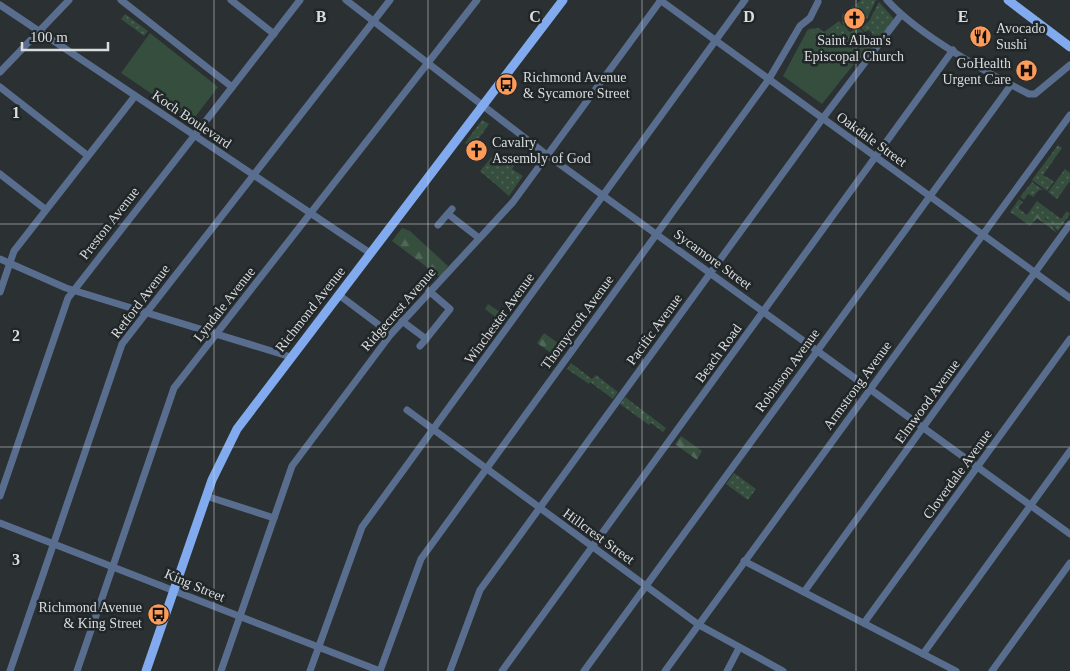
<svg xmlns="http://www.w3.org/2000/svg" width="1070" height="671" viewBox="0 0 1070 671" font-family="Georgia,serif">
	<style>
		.grass { fill: url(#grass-dots) }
		.forest { fill: url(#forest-firs) }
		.park { fill: #354e3e }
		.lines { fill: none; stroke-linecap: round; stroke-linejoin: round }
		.minor { stroke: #596e8e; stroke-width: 7 }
		.major { stroke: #81abee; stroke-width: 9 }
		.grid { fill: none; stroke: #daddde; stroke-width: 1; stroke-opacity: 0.55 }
		.labels { text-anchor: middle; stroke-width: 5; stroke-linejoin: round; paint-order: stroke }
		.poi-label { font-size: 14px; fill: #daddde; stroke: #212628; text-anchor: start }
		.street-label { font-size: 14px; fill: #daddde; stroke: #212628 }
		.grid-label { font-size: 16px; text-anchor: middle; font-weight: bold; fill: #daddde; stroke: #212628; stroke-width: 5; stroke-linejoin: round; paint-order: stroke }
	</style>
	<defs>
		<pattern id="grass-dots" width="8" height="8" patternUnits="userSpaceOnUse" patternTransform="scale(1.25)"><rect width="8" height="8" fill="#354e3e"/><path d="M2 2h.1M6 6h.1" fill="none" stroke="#526759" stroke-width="1.8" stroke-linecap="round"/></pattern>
		<pattern id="forest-firs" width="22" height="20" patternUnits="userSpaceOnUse" patternTransform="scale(1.25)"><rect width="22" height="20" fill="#354e3e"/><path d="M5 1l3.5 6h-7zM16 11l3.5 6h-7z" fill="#526759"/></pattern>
	</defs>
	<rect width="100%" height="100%" fill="#2b3032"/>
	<g class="grass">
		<path d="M861 0H876L867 19 855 5Z"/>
		<path d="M879 2 894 19 880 38 877 39 865 54 844 36 818 37 808 29 819 28 824 32 839 21 843 26 842 15 853 6 857 11 843 19 846 21 844 25 849 31 844 28 850 32 859 28 864 33 861 40 864 43 873 34 869 30 865 32 861 28 869 21Z"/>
		<path d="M125 14 148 31 144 36 121 19Z"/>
		<path d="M482 120 495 127 489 124 479 138H476L469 145 465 143Z"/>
		<path d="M1058 145 1062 148 1043 175 1054 181 1047 191 1032 180Z"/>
		<path d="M496 152 514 166 512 169 523 176 509 196 480 171Z"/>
		<path d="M1065 169 1070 173V181L1057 199 1048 192Z"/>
		<path d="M1032 182 1043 190H1039L1033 197 1028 194 1024 200 1020 197Z"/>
		<path d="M1019 199 1023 202 1018 208 1027 215 1037 201 1061 219 1067 211 1070 214 1058 231 1046 218 1016 216 1010 212Z"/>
		<path d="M571 363 592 379 596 375 618 392 613 399 590 382 589 384 567 369Z"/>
		<path d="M625 397 666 428 663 432 651 423 649 425 620 404Z"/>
		<path d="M734 473 756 489 748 500 726 484Z"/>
	</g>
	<g class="forest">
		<path d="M822 36 827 38 844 36 865 54 877 39 880 38 864 59 858 57 853 63 818 37Z"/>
		<path d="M1037 213 1050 222 1057 233 1037 218 1030 226 1016 216H1028Z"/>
		<path d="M402 228 410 231 448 266 440 277 392 241Z"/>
		<path d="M416 289 420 294 404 313H398Z"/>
		<path d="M488 304 509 318 504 324 485 309Z"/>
		<path d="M544 333 565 348 558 358 537 343Z"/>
		<path d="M681 436 702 451 697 460 675 444Z"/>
	</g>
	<g class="park">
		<path d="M808 29 854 64 822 104 783 76Z"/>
		<path d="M150 33 218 87 192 121 121 73Z"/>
	</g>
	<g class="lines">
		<g class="minor">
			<path d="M121 0 232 87"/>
			<path d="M231 0 274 34"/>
			<path d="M346 0 547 155 1070 534"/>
			<path d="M660 0 1070 298"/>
			<path d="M887 0C917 34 987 73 1029 94H1035L1070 65"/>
			<path d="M0 5 370 253"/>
			<path d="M0 72 69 0"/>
			<path d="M0 87 87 155"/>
			<path d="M0 174 45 209"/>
			<path d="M448 214 479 238"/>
			<path d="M438 225 452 209"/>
			<path d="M0 259 66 288 291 357"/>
			<path d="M0 292 14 251 135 96"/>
			<path d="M339 295 391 334"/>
			<path d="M402 321 426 339 450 309 429 291"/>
			<path d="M420 346 426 339"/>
			<path d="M407 410 699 625 783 671"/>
			<path d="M0 496 68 298 300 0"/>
			<path d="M206 496 274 518"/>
			<path d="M0 523 380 671"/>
			<path d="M744 561 956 671"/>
			<path d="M804 592 1070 224"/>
			<path d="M864 623 1070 339"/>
			<path d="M923 654 1070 451"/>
			<path d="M10 671 122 344 390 0"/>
			<path d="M77 671 174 388 477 0"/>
			<path d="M221 671 292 466 391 334 513 202 661 0"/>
			<path d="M310 671 362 527 745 0"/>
			<path d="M380 671 421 559 769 79 800 26 810 18 818 2"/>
			<path d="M450 671 480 590 823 118 901 15"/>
			<path d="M502 671 953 50"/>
			<path d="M584 671 1011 85"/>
			<path d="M665 671 1070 115"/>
			<path d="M727 671 739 648"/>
			<path d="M992 671 1070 563"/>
		</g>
		<g class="major">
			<path d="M1008 0 1070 47"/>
			<path d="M146 671 212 480 237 429 563 0"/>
		</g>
	</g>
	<path class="grid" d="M214 0V671M428 0V671M642 0V671M856 0V671M0 224H1070M0 447H1070"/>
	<defs>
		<symbol id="church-disc" viewBox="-11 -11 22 22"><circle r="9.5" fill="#fe9b59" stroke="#212628"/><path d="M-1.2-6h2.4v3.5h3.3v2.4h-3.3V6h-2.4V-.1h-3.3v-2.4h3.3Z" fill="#111"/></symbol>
		<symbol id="restaurant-disc" viewBox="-11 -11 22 22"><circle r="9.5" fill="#fe9b59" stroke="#212628"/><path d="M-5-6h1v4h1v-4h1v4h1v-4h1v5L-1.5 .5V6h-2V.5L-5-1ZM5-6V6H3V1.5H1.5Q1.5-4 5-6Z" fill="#111"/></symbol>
		<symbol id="hospital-disc" viewBox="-11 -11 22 22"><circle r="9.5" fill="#fe9b59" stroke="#212628"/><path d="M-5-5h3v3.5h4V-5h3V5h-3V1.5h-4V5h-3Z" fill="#111"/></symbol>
		<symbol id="bus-disc" viewBox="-11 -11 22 22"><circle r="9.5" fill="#fe9b59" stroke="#212628"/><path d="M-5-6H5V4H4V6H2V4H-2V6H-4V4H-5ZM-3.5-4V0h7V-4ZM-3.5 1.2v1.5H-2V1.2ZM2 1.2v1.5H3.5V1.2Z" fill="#111"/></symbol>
	</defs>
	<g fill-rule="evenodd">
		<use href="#church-disc" x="842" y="6" width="25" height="25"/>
		<use href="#restaurant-disc" x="968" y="24" width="25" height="25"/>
		<use href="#hospital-disc" x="1014" y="58" width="25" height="25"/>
		<use href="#bus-disc" x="494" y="72" width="25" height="25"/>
		<use href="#church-disc" x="464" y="138" width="25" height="25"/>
		<use href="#bus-disc" x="146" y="602" width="25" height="25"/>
	</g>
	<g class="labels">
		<g class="poi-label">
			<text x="996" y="33">Avocado<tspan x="996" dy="16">Sushi</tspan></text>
			<text x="854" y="45" text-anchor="middle">Saint Alban's<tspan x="854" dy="16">Episcopal Church</tspan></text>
			<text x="1011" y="68" text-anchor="end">GoHealth<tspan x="1011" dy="16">Urgent Care</tspan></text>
			<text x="523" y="82">Richmond Avenue<tspan x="523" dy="16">&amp; Sycamore Street</tspan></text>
			<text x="492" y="147">Cavalry<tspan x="492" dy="16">Assembly of God</tspan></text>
			<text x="142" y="612" text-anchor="end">Richmond Avenue<tspan x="142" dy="16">&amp; King Street</tspan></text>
		</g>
		<g class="street-label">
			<text transform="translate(192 119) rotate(34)" y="5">Koch Boulevard</text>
			<text transform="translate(872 139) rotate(36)" y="5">Oakdale Street</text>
			<text transform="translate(109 223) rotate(-52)" y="5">Preston Avenue</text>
			<text transform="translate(713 259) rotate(36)" y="5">Sycamore Street</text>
			<text transform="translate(140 301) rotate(-53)" y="5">Retford Avenue</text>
			<text transform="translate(224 304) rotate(-52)" y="5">Lyndale Avenue</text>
			<text transform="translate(310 309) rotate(-52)" y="5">Richmond Avenue</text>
			<text transform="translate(398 309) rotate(-49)" y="5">Ridgecrest Avenue</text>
			<text transform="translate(499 318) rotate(-54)" y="5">Winchester Avenue</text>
			<text transform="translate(577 322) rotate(-54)" y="5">Thornycroft Avenue</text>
			<text transform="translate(654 329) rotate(-54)" y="5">Pacific Avenue</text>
			<text transform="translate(718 353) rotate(-54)" y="5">Beach Road</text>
			<text transform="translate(787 370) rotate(-54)" y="5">Robinson Avenue</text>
			<text transform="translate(857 385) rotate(-54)" y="5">Armstrong Avenue</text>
			<text transform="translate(927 401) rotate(-54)" y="5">Elmwood Avenue</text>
			<text transform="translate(957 474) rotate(-54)" y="5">Cloverdale Avenue</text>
			<text transform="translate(599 536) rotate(36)" y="5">Hillcrest Street</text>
			<text transform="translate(195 585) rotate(23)" y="5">King Street</text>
		</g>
	</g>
	<g class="grid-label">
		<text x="321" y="22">B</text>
		<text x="535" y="22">C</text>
		<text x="749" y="22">D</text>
		<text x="963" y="22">E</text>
		<text x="16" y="118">1</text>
		<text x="16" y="341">2</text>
		<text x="16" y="565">3</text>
	</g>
	<path d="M22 42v8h86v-8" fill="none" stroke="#daddde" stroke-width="2.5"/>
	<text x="30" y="42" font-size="15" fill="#daddde" stroke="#212628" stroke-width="4" paint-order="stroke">100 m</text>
</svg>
